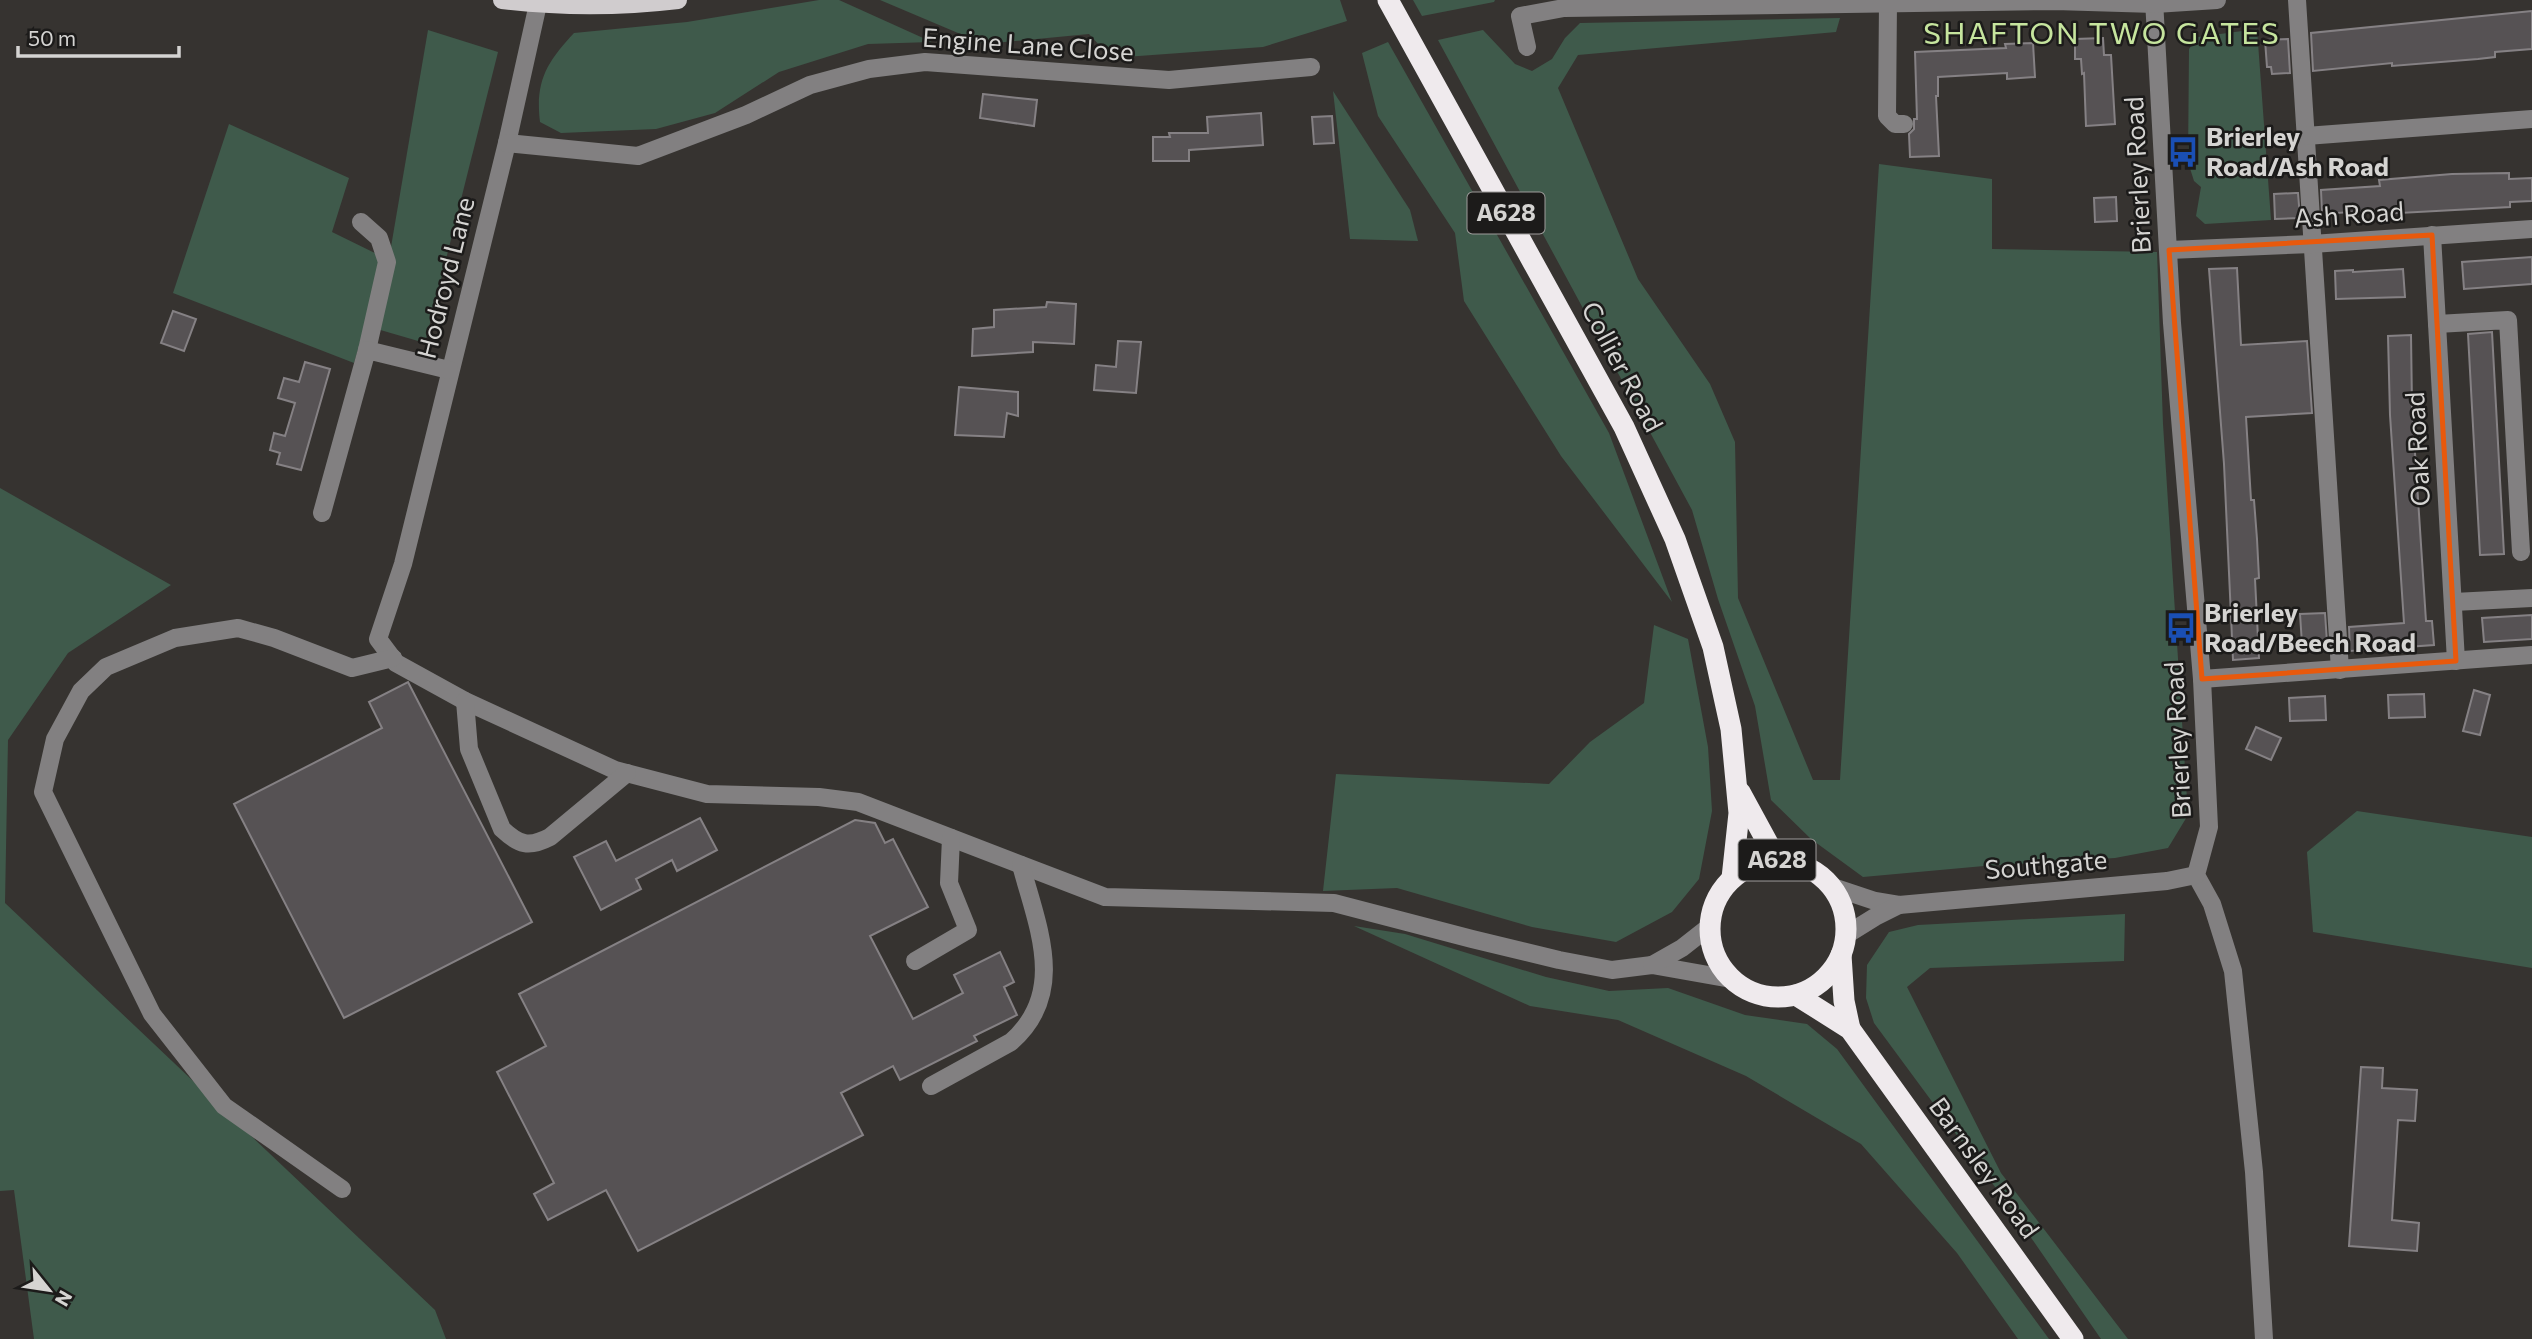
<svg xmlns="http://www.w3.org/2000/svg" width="2532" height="1339" viewBox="0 0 2532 1339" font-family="Commissioner,sans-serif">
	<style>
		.green { fill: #3f5a4b }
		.building { fill: #565254; stroke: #858184; stroke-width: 2 }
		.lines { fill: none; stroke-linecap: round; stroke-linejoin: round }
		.minor { stroke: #828081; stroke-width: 18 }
		.major { stroke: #d0ccce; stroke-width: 18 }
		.highway { stroke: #efeaed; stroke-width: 21 }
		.marked { fill: none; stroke: #e8590c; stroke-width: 5; stroke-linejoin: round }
		.labels { text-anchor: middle; stroke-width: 5; stroke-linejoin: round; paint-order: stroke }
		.shield { fill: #1c1b1a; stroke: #9e9c9b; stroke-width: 2 }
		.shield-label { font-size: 24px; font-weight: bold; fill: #d5d4d2 }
		.street-label { font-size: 26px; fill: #d5d4d2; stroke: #1c1b1a }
		.poi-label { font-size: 26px; font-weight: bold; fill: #d5d4d2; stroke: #1c1b1a; text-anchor: start }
		.quarter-label { font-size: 30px; letter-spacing: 2px; fill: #c6e59e; stroke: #1c1b1a }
	</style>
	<rect width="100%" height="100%" fill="#363330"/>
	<g class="green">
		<path d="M819 0H839L932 42 868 44 779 72 715 113 656 129 561 133 540 122C535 81 547 62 574 33L687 22Z"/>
		<path d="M880 0H1340L1347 21 1263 47 1111 58 1089 34 984 44Z"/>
		<path d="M1413 0H1495L1494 2 1422 16Z"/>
		<path d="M1840 18 1836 32 1578 55 1558 88 1638 279 1710 384 1735 442 1738 598 1813 780H1840L1879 164 1992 179V249L2157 252 2163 424 2188 815 2168 848 2115 858 1984 866 1863 877 1811 839 1771 800 1755 706 1718 599 1692 510 1438 40 1483 30 1515 64 1532 71 1552 59 1565 38 1580 23Z"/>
		<path d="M2257 29 2271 220 2205 224 2196 216 2201 187 2194 181 2188 162 2189 49 2198 37Z"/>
		<path d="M428 30 498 52 425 343 377 329Z"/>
		<path d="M1388 42 1609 433 1672 602 1561 456 1464 301 1455 233 1378 116 1362 53Z"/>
		<path d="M1333 91 1410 210 1418 241 1350 239Z"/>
		<path d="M229 124 349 178 332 232 385 258 354 363 173 293Z"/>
		<path d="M0 488 171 585 68 653 8 740 5 903 435 1310 446 1339H34L14 1190 0 1191Z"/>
		<path d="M1654 625 1688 639 1708 747 1712 811 1699 879 1672 912 1616 942 1532 927 1397 888 1323 891 1336 774 1549 784 1590 742 1644 703Z"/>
		<path d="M2357 811 2532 837V968L2313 932 2307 852Z"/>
		<path d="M2125 914 2124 961 1930 968 1907 987 2001 1173 2128 1339H2101L2012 1210 1874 1023 1866 998 1867 965 1889 932 1918 925Z"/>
		<path d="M1354 926 1405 934 1546 977 1609 991 1668 988 1745 1015 1807 1024 1837 1049 2049 1339H2018L1957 1253 1861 1144 1746 1076 1618 1020 1530 1006Z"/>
	</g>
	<g class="building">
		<path d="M2532 11V49L2495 52V57L2478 59 2392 66V63L2313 71 2311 33Z"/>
		<path d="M2103 38 2104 55H2111L2115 124 2086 126 2084 73 2082 74 2081 59H2075V39Z"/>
		<path d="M2288 39 2290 73 2272 74 2271 67H2267L2265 40Z"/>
		<path d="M2033 43 2035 77 2007 79V73L1938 77V96H1936L1939 156 1910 157 1909 134 1914 129V119H1917L1915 52 2006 48 2005 44Z"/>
		<path d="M983 94 1037 100 1034 126 980 118Z"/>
		<path d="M1261 113 1263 145 1189 150V161H1153V137H1170L1169 133H1208L1207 117Z"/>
		<path d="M1332 116 1334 143 1314 144 1312 117Z"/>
		<path d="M2509 173V179L2532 178V201L2510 202V207L2381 214V210L2322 214 2321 190 2380 186 2379 180 2452 174Z"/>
		<path d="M2296 193H2298L2300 218 2275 219 2274 194Z"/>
		<path d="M2116 197 2117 221 2095 222 2094 198Z"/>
		<path d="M2532 257V284L2464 289 2462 262Z"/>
		<path d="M2237 268 2241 345 2307 341 2312 413 2246 417 2251 500H2254L2257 539 2259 578 2255 579 2259 658 2233 660 2224 464 2209 269Z"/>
		<path d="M2403 269 2405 297 2336 299 2335 271 2353 270V272Z"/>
		<path d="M1047 302 1076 304 1074 344 1033 342V352L972 356 973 329 994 327V310L1046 307Z"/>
		<path d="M173 311 196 319 184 351 161 343Z"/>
		<path d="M2492 332 2504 554 2480 555 2468 334Z"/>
		<path d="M2411 335 2412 407 2426 621H2432L2434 645 2350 651 2349 627 2404 623 2390 415 2388 336Z"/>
		<path d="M1118 341 1141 342 1136 393 1094 390 1096 365 1116 367Z"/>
		<path d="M305 362 330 369 301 470 277 464 280 453 270 450 274 433 285 436 295 403 278 398 284 378 299 382Z"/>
		<path d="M959 387 1018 392V416L1007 413 1004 437 955 435Z"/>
		<path d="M2325 613 2327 642 2302 644 2300 614Z"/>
		<path d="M2532 615V639L2484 642 2482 618Z"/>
		<path d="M408 682 532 922 344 1018 234 804 382 728 369 702Z"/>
		<path d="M2474 690 2490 695 2480 735 2463 731Z"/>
		<path d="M2424 694 2425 717 2389 718 2388 695Z"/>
		<path d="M2325 696 2326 720 2290 721 2289 698Z"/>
		<path d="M2256 727 2281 738 2271 760 2246 749Z"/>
		<path d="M700 818 717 850 677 871 672 860 636 879 641 889 601 910 574 857 606 841 616 861Z"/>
		<path d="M855 820 875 823 885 843 893 839 928 907 870 936 913 1019 963 993 954 975 1000 952 1014 982 1004 987 1017 1015 974 1036 977 1041 900 1080 893 1066 841 1093 863 1135 638 1251 606 1190 548 1220 534 1194 554 1183 497 1072 546 1046 519 994Z"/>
		<path d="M2361 1067 2383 1068 2382 1088 2417 1090 2415 1121 2398 1120 2392 1220 2419 1223 2417 1251 2349 1246Z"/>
	</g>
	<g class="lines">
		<g class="minor">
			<path d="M2154 0 2172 323 2202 679 2209 827 2196 875 2212 904 2233 971 2254 1172 2264 1339"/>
			<path d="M2297 0 2340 670"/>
			<path d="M1888 2 1887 116 1895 124H1904"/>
			<path d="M538 4 507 143 403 564 378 639 396 663 465 701 615 770 707 794 819 797 858 802 1105 897 1334 903 1472 939 1559 960 1612 970 1652 965 1731 979"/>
			<path d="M1527 47 1520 16 1564 8 2055 1 2155 4 2217 0"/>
			<path d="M2306 136 2532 119"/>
			<path d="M507 143 638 156 746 115 810 85 869 69 925 62 1169 80 1311 67"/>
			<path d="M361 222 379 238 387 262 367 350"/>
			<path d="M2432 235 2456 661"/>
			<path d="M2169 250 2312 244 2532 229"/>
			<path d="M2437 324 2508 320 2521 552"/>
			<path d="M322 513 367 350 449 370"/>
			<path d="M2454 602 2532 598"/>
			<path d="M2202 679 2532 655"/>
			<path d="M465 701 469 749 502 829C519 845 529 848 550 837L627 773"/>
			<path d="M1833 887 1875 901 1899 905 2167 881 2196 875"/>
			<path d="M1846 935 1875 917 1899 905"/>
			<path d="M915 961 968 930 949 883 951 838"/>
			<path d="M1652 965 1682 948 1710 926"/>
			<path d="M931 1086 1011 1042C1068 992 1037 926 1021 865"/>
			<path d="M342 1189 224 1106 152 1014 43 792 55 739 81 691 106 667 175 638 238 628 274 638 352 668 393 658"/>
		</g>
		<path class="major" d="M502 0C561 7 619 7 678 0"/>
		<g class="highway">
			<path d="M1388 0 1624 427 1675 539 1713 647 1731 729 1739 813 1732 878"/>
			<path d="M1740 792 1777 860"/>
			<circle cx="1778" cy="929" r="68"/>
			<path d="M1841 955 1844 1001 1850 1029"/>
			<path d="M1796 995 1850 1029 2073 1339"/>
		</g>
	</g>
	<path class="marked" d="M2432 235 2456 661 2202 679 2169 250Z"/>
	<defs>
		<symbol id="bus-bare" viewBox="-9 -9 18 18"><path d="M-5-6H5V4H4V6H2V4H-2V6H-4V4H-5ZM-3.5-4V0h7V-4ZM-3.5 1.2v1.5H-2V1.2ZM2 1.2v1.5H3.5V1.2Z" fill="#1a4fb4" stroke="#1c1b1a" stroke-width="2.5" paint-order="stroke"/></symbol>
	</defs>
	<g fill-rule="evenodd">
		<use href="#bus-bare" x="2161" y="130" width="44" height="44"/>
		<use href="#bus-bare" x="2159" y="606" width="44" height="44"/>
	</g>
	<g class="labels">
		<g class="shield">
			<rect x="1467.5" y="192.5" width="77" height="41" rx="5"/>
			<rect x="1738.5" y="839.5" width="77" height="41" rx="5"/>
		</g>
		<g class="shield-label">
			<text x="1506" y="221">A628</text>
			<text x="1777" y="868">A628</text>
		</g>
		<g class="street-label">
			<text transform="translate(1028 45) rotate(4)" y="9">Engine Lane Close</text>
			<text transform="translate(2138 175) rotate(-93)" y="9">Brierley Road</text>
			<text transform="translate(2349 215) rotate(-4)" y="9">Ash Road</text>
			<text transform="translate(446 278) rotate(-76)" y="9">Hodroyd Lane</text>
			<text transform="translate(1622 367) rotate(62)" y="9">Collier Road</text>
			<text transform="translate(2418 449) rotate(-93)" y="9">Oak Road</text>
			<text transform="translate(2178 740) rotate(-93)" y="9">Brierley Road</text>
			<text transform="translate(2046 865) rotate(-5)" y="9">Southgate</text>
			<text transform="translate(1984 1168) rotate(54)" y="9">Barnsley Road</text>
		</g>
		<g class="poi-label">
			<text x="2206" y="146">Brierley<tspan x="2206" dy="30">Road/Ash Road</tspan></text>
			<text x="2204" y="622">Brierley<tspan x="2204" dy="30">Road/Beech Road</tspan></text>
		</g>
		<g class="quarter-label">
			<text x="2102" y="44">SHAFTON TWO GATES</text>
		</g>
	</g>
	<g transform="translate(49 1290) rotate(120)" stroke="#1c1b1a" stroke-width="5" paint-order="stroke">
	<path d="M0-5L12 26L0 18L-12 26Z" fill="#d5d4d2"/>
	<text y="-10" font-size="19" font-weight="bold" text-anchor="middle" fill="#d5d4d2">N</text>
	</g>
	<path d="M18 46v10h161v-10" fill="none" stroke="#d5d4d2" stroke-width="3.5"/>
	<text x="28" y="46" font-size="21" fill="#d5d4d2" stroke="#1c1b1a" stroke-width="5" paint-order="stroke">50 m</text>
</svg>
